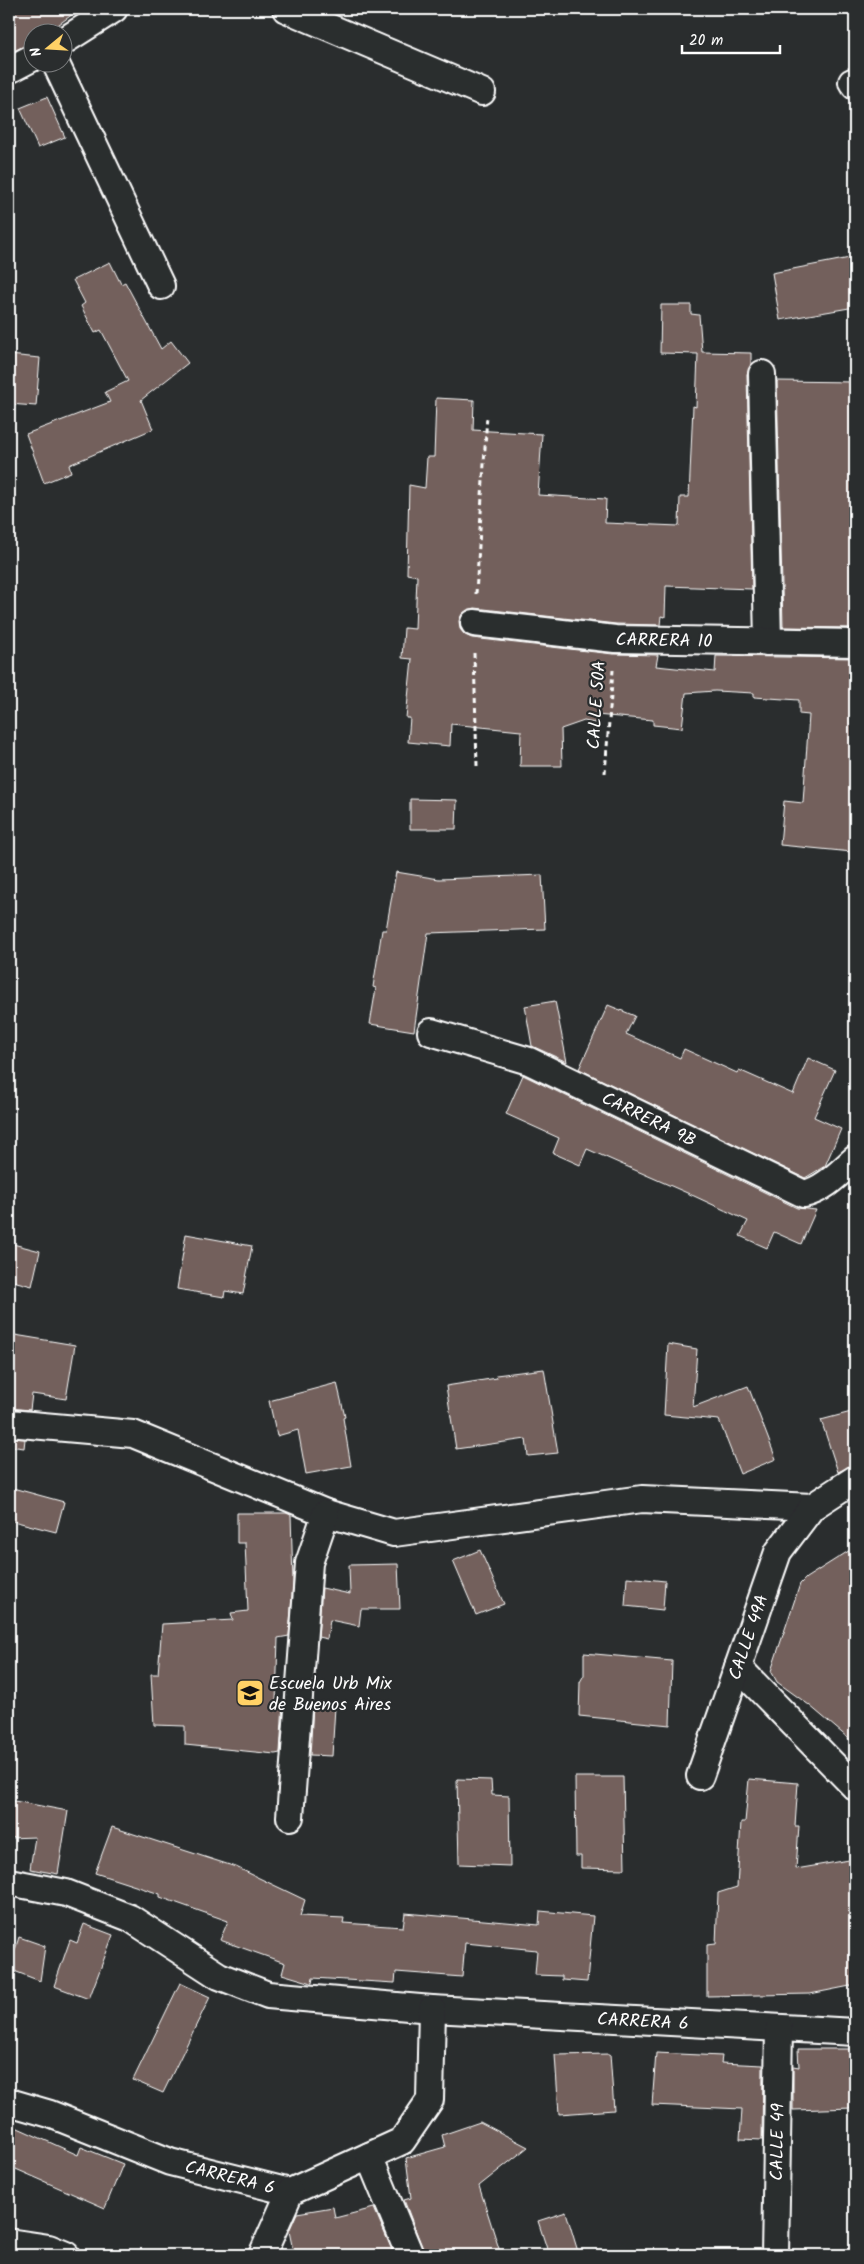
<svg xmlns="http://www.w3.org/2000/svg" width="864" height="2264" viewBox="0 0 864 2264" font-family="Kalam,sans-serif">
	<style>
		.building { fill: #73615c; stroke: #fff }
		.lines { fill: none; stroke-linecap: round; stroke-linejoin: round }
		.minor-casing { stroke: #fff; stroke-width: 30 }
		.path { stroke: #fff; stroke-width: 3; stroke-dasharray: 5 4; stroke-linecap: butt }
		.minor { stroke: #2a2d2e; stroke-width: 26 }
		.labels { text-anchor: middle; stroke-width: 4.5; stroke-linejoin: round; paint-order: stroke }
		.street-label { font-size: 18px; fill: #fff; stroke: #2a2d2e }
		.poi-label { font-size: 18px; fill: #fff; stroke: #2a2d2e; text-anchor: start }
	</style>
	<rect width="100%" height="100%" fill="#2a2d2e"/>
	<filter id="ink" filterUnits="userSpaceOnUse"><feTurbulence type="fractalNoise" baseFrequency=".02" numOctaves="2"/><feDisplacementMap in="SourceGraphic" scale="10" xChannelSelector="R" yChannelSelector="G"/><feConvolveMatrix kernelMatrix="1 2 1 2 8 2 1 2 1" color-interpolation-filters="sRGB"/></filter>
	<g filter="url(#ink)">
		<g class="building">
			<path d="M9 9H80L48 32H32V43L9 53Z"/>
			<path d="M47 97 65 137 38 148 20 108Z"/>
			<path d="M855 257V307L780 320 772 273Z"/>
			<path d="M110 262 121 284 125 282 161 349 171 341 188 363 141 400 153 429 69 465 71 472 44 483 26 434 110 402 105 392 128 381 101 330 95 333 81 306 85 303 73 280Z"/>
			<path d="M661 305H691V314L699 315 702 352 751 353V365L747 374 752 589 666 586 665 617 661 616 660 625 616 624 475 608 468 610 462 614 459 621 460 629 465 635 472 638 613 654 658 655 656 666 715 672 716 656 855 658V816L852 852 780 845 784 801 803 803 809 715 799 714V700L754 697V693L715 691 686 693 682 728 653 725V720L596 715 595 723 584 721 561 729 562 766H520L521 731 451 724 450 746 408 742 410 718H406L412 659 402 658 404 628 415 629 417 576 407 574 409 485 425 488 427 457H434L436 398 474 400 473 430 542 434 538 495 606 499 605 523 679 526 680 497H689L693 406 696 407 698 354 660 353Z"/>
			<path d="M9 355 40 358 36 406 9 404Z"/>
			<path d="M777 381 855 382V628L783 627Z"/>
			<path d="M410 799 457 800 456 829H410Z"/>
			<path d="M396 872 439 879 542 875 545 929 428 933 414 1031 370 1024 376 988 373 987 382 930H386Z"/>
			<path d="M555 1001 567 1062 532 1046 525 1006Z"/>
			<path d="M608 1005 635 1016 626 1034 680 1058 684 1049 737 1073 739 1070 793 1094 808 1058 835 1070 814 1117 841 1129 825 1166 805 1178 579 1069Z"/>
			<path d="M523 1075 797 1208 816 1210 801 1244 774 1232 767 1248 740 1236 748 1221 694 1196 587 1149 580 1165 553 1153 559 1138 506 1114Z"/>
			<path d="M186 1234 252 1246 243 1294 225 1291 224 1297 177 1289Z"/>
			<path d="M9 1243 40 1251 32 1286 9 1280Z"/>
			<path d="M9 1334 75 1345 66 1399 32 1394 30 1410 9 1408Z"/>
			<path d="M668 1344 697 1349 693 1407 748 1386 776 1459 740 1474 719 1420 664 1415Z"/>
			<path d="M544 1369 558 1453 528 1456 526 1439 456 1449 446 1386 497 1378 496 1375Z"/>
			<path d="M337 1383 345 1417 343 1418 351 1466 306 1474 298 1430 277 1436 269 1401Z"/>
			<path d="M855 1411V1464L838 1472 821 1420Z"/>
			<path d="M9 1438 25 1439 24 1448 9 1446Z"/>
			<path d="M9 1487 64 1502 56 1532 9 1520Z"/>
			<path d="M237 1513H286L291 1515 293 1581 289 1636 278 1638 276 1703H283L280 1753 275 1754 185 1745V1726L154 1725 151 1674H158L162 1624 233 1620 231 1613 248 1611 245 1543H237Z"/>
			<path d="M855 1547V1744L809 1705 777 1682 771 1671 800 1584 806 1578Z"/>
			<path d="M480 1550 504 1604 476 1615 453 1561Z"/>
			<path d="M398 1564 400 1609H361L359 1626 330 1620 327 1639 318 1637 322 1588 350 1594 349 1565Z"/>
			<path d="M627 1577 665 1581 663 1610 625 1606Z"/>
			<path d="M584 1653 672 1661 670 1725 579 1716 580 1682 584 1675Z"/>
			<path d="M313 1706 335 1707 332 1756 310 1755Z"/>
			<path d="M575 1777H623L625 1869 581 1868V1856H576Z"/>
			<path d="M457 1779 491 1780 492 1795 509 1796 510 1866 459 1864Z"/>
			<path d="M749 1779 798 1783 795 1826H799L796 1869 855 1859V1985L810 1994 707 1996V1945L716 1944 718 1893 737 1887 741 1822H745Z"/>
			<path d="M9 1800 68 1811 58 1874 30 1869 35 1837 9 1838Z"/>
			<path d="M112 1827 236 1867 305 1900 300 1916 344 1918 343 1923 403 1927 405 1913 539 1925 540 1911 593 1916 587 1982 562 1980V1976L535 1975 537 1950 465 1943 462 1977 396 1972 395 1983 313 1978 312 1983 282 1974 285 1963 220 1940 228 1921 160 1897V1894L95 1873Z"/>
			<path d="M84 1924 113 1935 89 1999 54 1986 70 1940 77 1943Z"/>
			<path d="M19 1937 45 1946 40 1981 9 1969Z"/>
			<path d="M180 1983 210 1997 163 2093 133 2080Z"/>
			<path d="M798 2049H850V2054H855V2088H852L853 2108 793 2110V2066L799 2067Z"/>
			<path d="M656 2053 722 2056 721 2063 763 2065 762 2140 740 2139 742 2109 652 2105Z"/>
			<path d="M610 2054 614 2110 559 2114 555 2055Z"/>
			<path d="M480 2122 528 2147 479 2186 501 2255H425L404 2200 411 2198 406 2158 445 2147 442 2135Z"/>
			<path d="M9 2124 78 2155 81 2147 123 2164 105 2208 9 2166Z"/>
			<path d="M333 2207 335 2218 374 2208 394 2255H294L289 2231 297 2213Z"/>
			<path d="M566 2212 579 2255H549L538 2221Z"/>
		</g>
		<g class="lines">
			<defs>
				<g id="minor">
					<path d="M286 9 482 92"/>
					<path d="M62 42 114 9"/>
					<path d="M55 62 161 286"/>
					<path d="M9 70 32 58"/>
					<path d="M852 82 855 86"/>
					<path d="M762 374 768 642"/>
					<path d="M474 623 615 639 855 643"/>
					<path d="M431 1032 529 1061 804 1194C824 1190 840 1172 855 1159"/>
					<path d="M9 1423 133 1434 326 1513 394 1533 642 1499 812 1507"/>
					<path d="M738 1667 855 1787"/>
					<path d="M700 1776 778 1552 812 1507 855 1479"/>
					<path d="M290 1817 309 1563 326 1513"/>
					<path d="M9 1882 66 1893 130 1918 219 1976 268 1995 432 2009 855 2032"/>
					<path d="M9 2102 50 2114 170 2162 290 2192 402 2141 430 2100 432 2009"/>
					<path d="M369 2156 410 2255"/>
					<path d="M9 2242 49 2248 66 2255"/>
					<path d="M262 2255 290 2192"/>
					<path d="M775 2255 779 2028"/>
				</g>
			</defs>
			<use href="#minor" class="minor-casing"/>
			<g class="path">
				<path d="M476 594 487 415"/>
				<path d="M474 653 477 766"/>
				<path d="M605 773 613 670"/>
			</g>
			<use href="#minor" class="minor"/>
		</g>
	</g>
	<defs>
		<symbol id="school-square" viewBox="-11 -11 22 22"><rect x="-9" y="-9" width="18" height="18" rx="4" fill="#ffd166" stroke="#2a2d2e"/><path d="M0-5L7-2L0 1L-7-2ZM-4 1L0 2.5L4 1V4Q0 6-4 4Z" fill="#111"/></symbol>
	</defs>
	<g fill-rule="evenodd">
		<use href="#school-square" x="234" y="1677" width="32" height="32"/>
	</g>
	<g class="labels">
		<g class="street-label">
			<text transform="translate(664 640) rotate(1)" y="6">CARRERA 10</text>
			<text transform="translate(596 705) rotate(-86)" y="6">CALLE 50A</text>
			<text transform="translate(649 1119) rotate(26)" y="6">CARRERA 9B</text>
			<text transform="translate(748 1637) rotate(-71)" y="6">CALLE 49A</text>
			<text transform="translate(643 2021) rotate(3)" y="6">CARRERA 6</text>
			<text transform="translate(777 2142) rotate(-89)" y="6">CALLE 49</text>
			<text transform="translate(230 2177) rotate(14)" y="6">CARRERA 6</text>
		</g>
		<g class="poi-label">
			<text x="269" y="1689">Escuela Urb Mix<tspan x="269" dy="21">de Buenos Aires</tspan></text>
		</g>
	</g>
	<rect width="864" height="2264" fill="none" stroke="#2a2d2e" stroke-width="30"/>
	<rect x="15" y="15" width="834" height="2234" fill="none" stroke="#fff" stroke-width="2" filter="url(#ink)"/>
	<g transform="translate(48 48) rotate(252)"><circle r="24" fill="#2a2d2e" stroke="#7f8182"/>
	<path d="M0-4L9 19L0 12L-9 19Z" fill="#ffd166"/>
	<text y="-8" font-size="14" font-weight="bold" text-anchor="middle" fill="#ffffff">N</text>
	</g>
	<path d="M682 45v8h98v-8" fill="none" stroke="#ffffff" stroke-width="2.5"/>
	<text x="689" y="45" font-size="15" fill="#ffffff" stroke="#2a2d2e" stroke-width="4" paint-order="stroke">20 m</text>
</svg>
